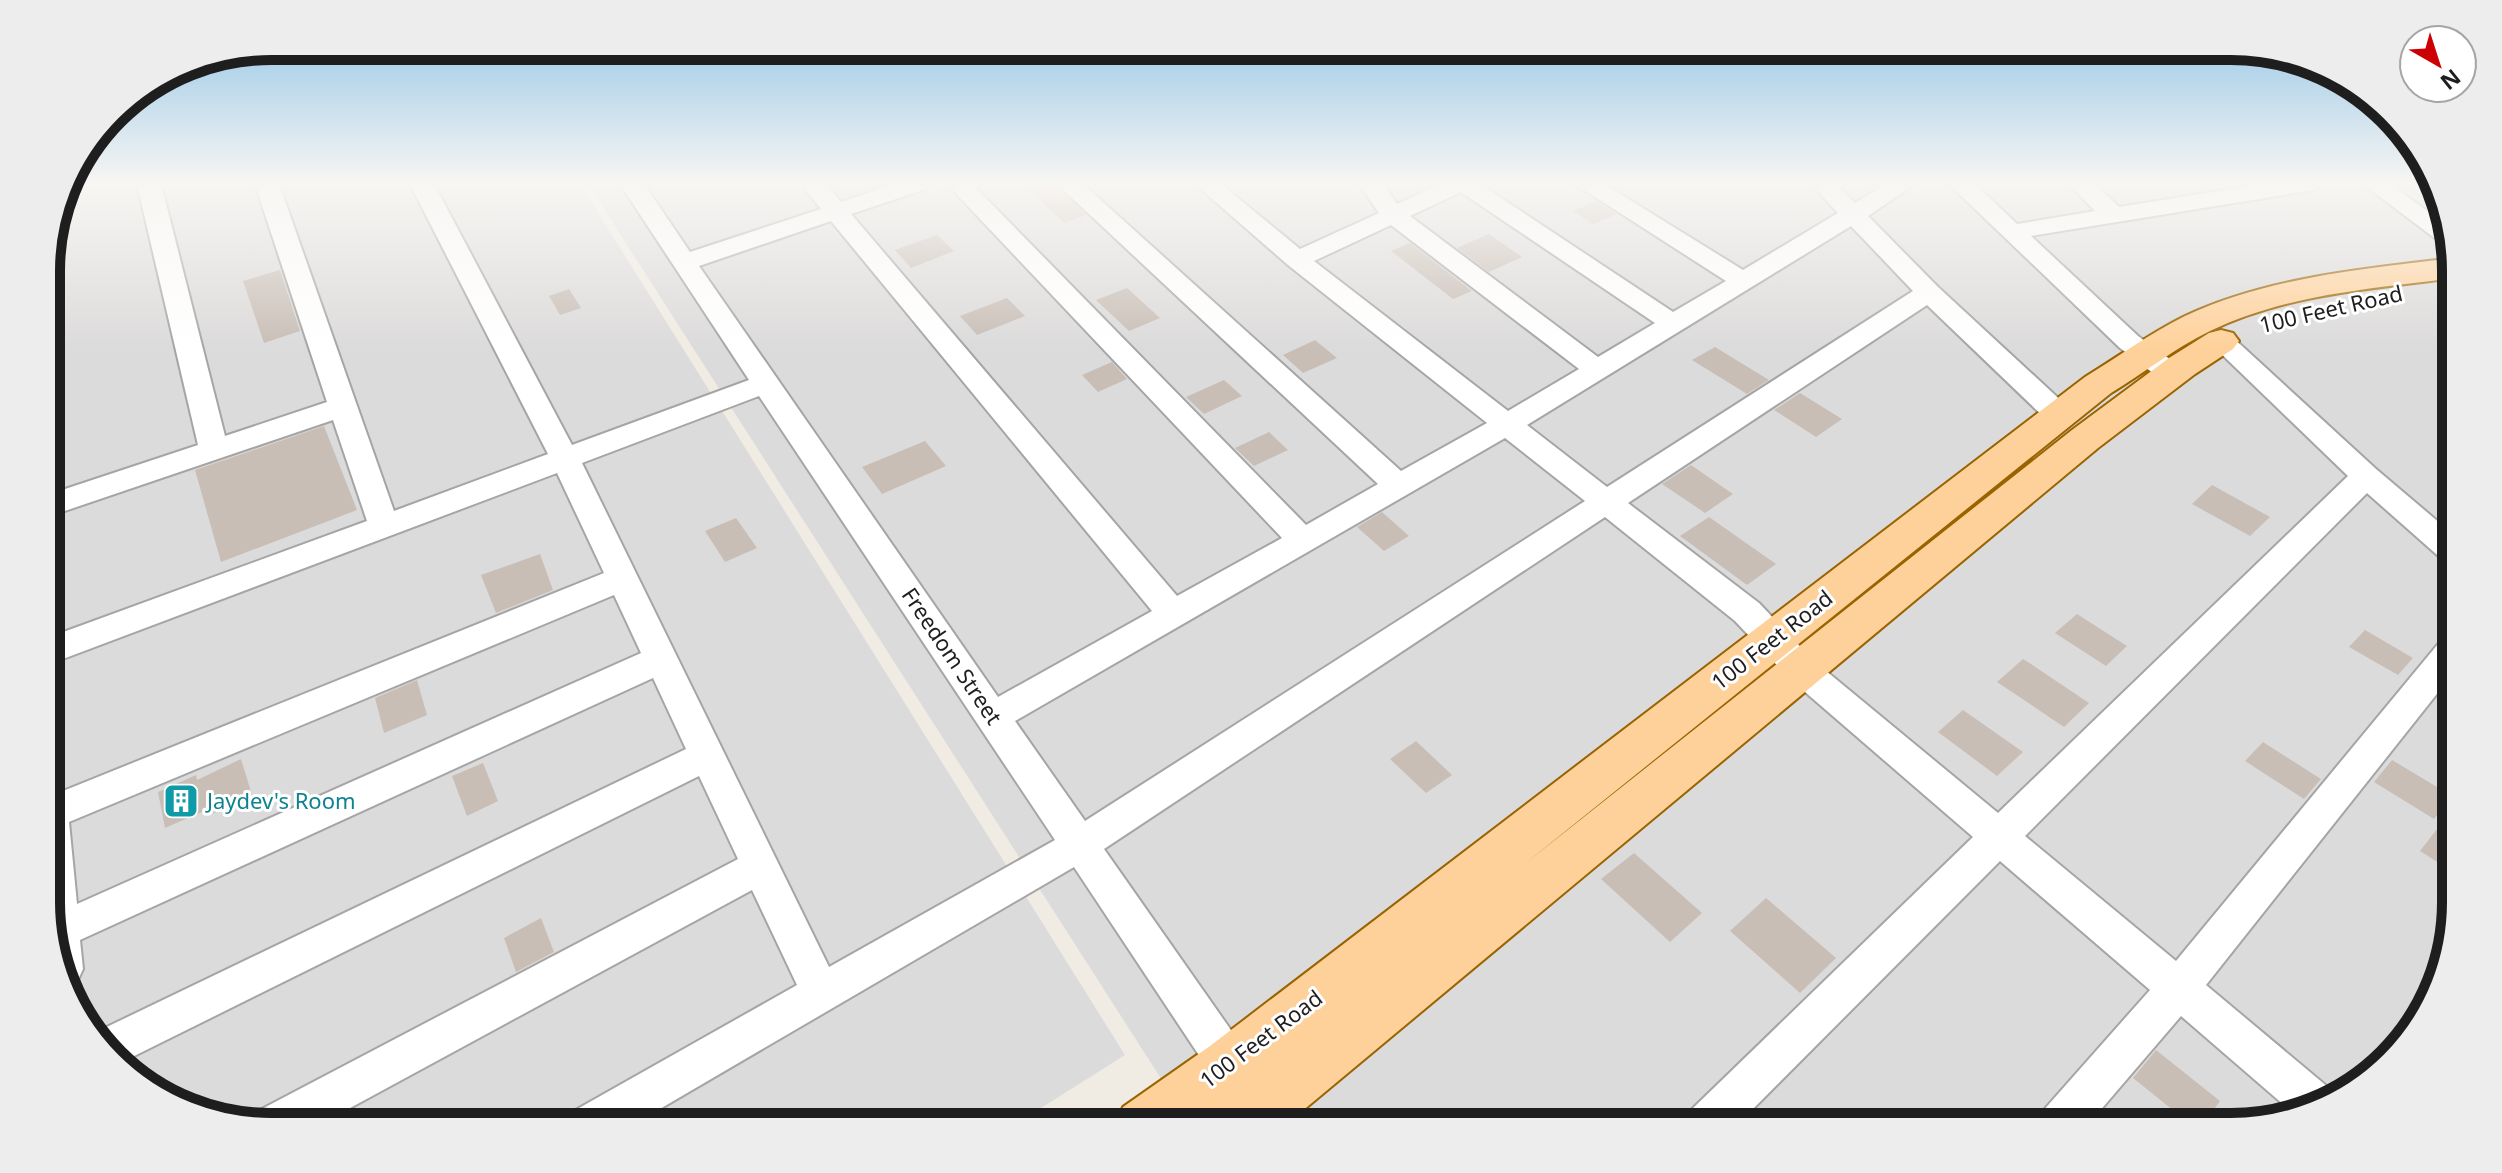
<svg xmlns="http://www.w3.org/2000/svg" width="2502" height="1173" viewBox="0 0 2502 1173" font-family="'Noto Sans',sans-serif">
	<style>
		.residential { fill: #dcdbdb }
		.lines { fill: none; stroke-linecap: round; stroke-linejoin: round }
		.stream { stroke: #a1d4e1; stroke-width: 7 }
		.building { fill: #c8beb6 }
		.minor-casing { stroke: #a5a5a5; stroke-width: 4 }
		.major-casing { stroke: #996300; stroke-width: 4 }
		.minor { fill: #fff; fill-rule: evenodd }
		.major { fill: #ffd19a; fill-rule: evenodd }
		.labels { text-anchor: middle; stroke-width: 6; stroke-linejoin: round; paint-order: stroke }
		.street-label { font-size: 22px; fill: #1e1e1e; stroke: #fff }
		.culture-label { font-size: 22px; fill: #0d838f; stroke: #fff; text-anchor: start }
		.rim { fill: none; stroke: #1e1e1e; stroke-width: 10 }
	</style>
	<rect width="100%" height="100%" fill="#f0ece4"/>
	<g class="residential">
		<path d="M66 184H580L1125 1055 1011 1127H271L184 1110 92 1039 48 932 47 255Z"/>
		<path d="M588 184H2430L2454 242 2456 903 2439 989 2357 1089 2246 1127H1192Z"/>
	</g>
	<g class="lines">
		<path class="stream" d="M2406 184 2441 210"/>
	</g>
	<g class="building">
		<path d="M1023 184H1054L1086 215 1064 223Z"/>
		<path d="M1596 201 1617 214 1593 224 1573 211Z"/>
		<path d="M1489 234 1522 257 1489 272 1457 248Z"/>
		<path d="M937 235 954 251 911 268 895 250Z"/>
		<path d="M1410 243 1472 291 1453 299 1391 251Z"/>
		<path d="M280 270 300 331 264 343 243 281Z"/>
		<path d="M1127 288 1160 318 1129 331 1096 300Z"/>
		<path d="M569 289 581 308 560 315 549 296Z"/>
		<path d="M1007 298 1025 316 977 335 960 316Z"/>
		<path d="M1315 340 1337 358 1303 373 1283 355Z"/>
		<path d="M1715 347 1769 380 1747 394 1692 360Z"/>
		<path d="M1112 362 1127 379 1098 392 1082 375Z"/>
		<path d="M1224 380 1242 396 1204 414 1186 397Z"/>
		<path d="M1800 393 1842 419 1816 437 1774 410Z"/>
		<path d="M324 426 357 510 221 562 195 470Z"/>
		<path d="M1269 432 1288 450 1254 466 1235 448Z"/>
		<path d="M925 441 946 466 882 494 862 467Z"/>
		<path d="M1691 465 1733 494 1705 513 1662 484Z"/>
		<path d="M2212 485 2270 517 2250 536 2192 504Z"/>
		<path d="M1382 512 1409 536 1384 551 1357 527Z"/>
		<path d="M1709 517 1776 564 1747 585 1680 536Z"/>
		<path d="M736 518 757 548 725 562 705 531Z"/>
		<path d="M540 554 553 590 496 613 481 575Z"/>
		<path d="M2077 614 2127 646 2106 666 2055 633Z"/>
		<path d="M2365 630 2413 658 2398 675 2349 647Z"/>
		<path d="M2023 659 2031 664 2089 703 2064 727 1997 682Z"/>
		<path d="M417 680 427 715 384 733 375 698Z"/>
		<path d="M1963 710 2023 752 1997 776 1938 732Z"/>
		<path d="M1416 741 1452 775 1426 793 1390 759Z"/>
		<path d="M2263 742 2321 779 2304 799 2245 761Z"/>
		<path d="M241 759 252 795 212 814 211 808 165 828 158 792 196 775 197 780Z"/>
		<path d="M2392 760 2452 796 2434 819 2374 782Z"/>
		<path d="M483 763 498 801 467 816 452 776Z"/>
		<path d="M2438 828 2456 839V874L2420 851Z"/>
		<path d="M1634 853 1702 913 1670 942 1601 879Z"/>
		<path d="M1766 898 1836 958 1800 993 1730 931Z"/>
		<path d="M541 918 554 952 516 972 504 938Z"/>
		<path d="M2156 1050 2220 1101 2201 1127H2194L2133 1078Z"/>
	</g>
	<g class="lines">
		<defs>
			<g id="minor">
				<path d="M66 184H81L77 189 65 192Z"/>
				<path d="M137 184H161L225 436 327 402 255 184H279L394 511 548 454 410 184H434L572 445 749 380 620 184H644L690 252 821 209 801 184H826L841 202 894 184H930L926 189 851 214 1177 596 1282 538 947 184H972L1306 525 1378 484 1057 184H1083L1401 471 1487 423 1288 265 1195 184H1221L1300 249 1379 213 1359 184H1383L1397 204 1441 184H1480L1673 312 1726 281 1575 184H1604L1743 270 1838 213 1811 184H1836L1855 203 1886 184H1915L1868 216 1938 287 2069 408 2073 415 2069 422 2059 424 2049 422 1927 305 1628 503 1759 603 1814 661 1998 813 2348 476 2208 341 2212 335 2221 333 2230 335 2376 469 2455 536V564L2444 561 2367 493 2025 836 2176 961 2443 638 2455 634V671L2206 985 2329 1088 2333 1097 2291 1111 2181 1016 2086 1127H2035L2042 1112 2150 990 2000 861 1735 1127H1682L1689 1112 1973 837 1790 679 1735 621 1605 517 1104 849 1254 1063 1260 1078 1254 1093 1239 1099 1224 1093 1074 867 629 1127H565L572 1112 797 985 752 890 315 1127H271L251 1123 256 1112 738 859 699 776 122 1062 92 1039 90 1035 686 749 653 678 80 940 83 969 77 982 70 985 48 932V782L61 786 63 791 604 573 557 473 47 665V638L367 521 333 420 47 517V495L198 445ZM1461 192 1655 323 1598 357 1410 216ZM831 221 1152 611 998 697 699 266ZM1391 225 1579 369 1508 411 1314 261ZM1851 226 1913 291 1607 487 1527 425ZM759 396 1055 840 829 967 582 463ZM1505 438 1585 501 1085 821 1015 721ZM614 595 641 653 77 904 69 822Z"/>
				<path d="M1949 184H1975L2017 224 2095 211 2069 184H2095L2119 207 2263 184H2320L2316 189 2308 191 2031 236 2138 336 2182 368 2186 374 2182 380 2172 383 2162 380 2120 348Z"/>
				<path d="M2363 184H2390L2447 225 2454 248 2445 246Z"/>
			</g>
			<path id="major" d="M2454 258V278C2371 289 2286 294 2210 331 2175 348 2144 373 2111 393L1517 870 2072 430 2169 358 2209 333 2221 330 2233 333 2239 341 2233 349 2195 374 2098 448 1283 1127H1210L1218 1108 1191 1127H1115L1123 1107 1210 1046 2085 377C2118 357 2150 333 2185 316 2269 277 2363 269 2454 258Z"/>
		</defs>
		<use href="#minor" class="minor-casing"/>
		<use href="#major" class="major-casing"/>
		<use href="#minor" class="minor"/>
		<use href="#major" class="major"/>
	</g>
	<linearGradient id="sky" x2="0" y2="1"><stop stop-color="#8bc1e5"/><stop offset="0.53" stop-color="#f8f6f3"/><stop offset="1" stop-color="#f8f6f3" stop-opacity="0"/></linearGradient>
	<rect width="2502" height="348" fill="url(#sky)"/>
	<defs>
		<symbol id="building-square" viewBox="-11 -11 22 22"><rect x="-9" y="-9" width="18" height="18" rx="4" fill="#0f9aa8" stroke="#fff"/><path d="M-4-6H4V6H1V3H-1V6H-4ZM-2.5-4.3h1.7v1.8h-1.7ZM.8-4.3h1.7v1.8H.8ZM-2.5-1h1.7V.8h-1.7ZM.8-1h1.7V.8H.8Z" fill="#fff"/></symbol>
	</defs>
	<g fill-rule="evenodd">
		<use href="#building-square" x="161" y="781" width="40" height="40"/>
	</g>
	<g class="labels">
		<g class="street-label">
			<text transform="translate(2331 309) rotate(-13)" y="8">100 Feet Road</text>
			<text transform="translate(1772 640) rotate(-38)" y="8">100 Feet Road</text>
			<text transform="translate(952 656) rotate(56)" y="8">Freedom Street</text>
			<text transform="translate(1261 1039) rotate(-37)" y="8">100 Feet Road</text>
		</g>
		<g class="culture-label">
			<text x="207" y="809">Jaydev's Room</text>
		</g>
	</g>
	<path d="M0 0H2502V1173H0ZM271 60H2231A211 211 0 0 1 2442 271V902A211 211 0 0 1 2231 1113H271A211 211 0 0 1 60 902V271A211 211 0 0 1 271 60Z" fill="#ededed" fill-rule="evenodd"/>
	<path class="rim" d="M271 60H2231A211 211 0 0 1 2442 271V902A211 211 0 0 1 2231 1113H271A211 211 0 0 1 60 902V271A211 211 0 0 1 271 60Z"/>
	<g transform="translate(2438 64) rotate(141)"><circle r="38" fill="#ffffff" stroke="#a5a5a5" stroke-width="2"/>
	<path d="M0-6L14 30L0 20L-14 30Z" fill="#cd0004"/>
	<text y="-12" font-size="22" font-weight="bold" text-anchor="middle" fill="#1e1e1e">N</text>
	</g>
</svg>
